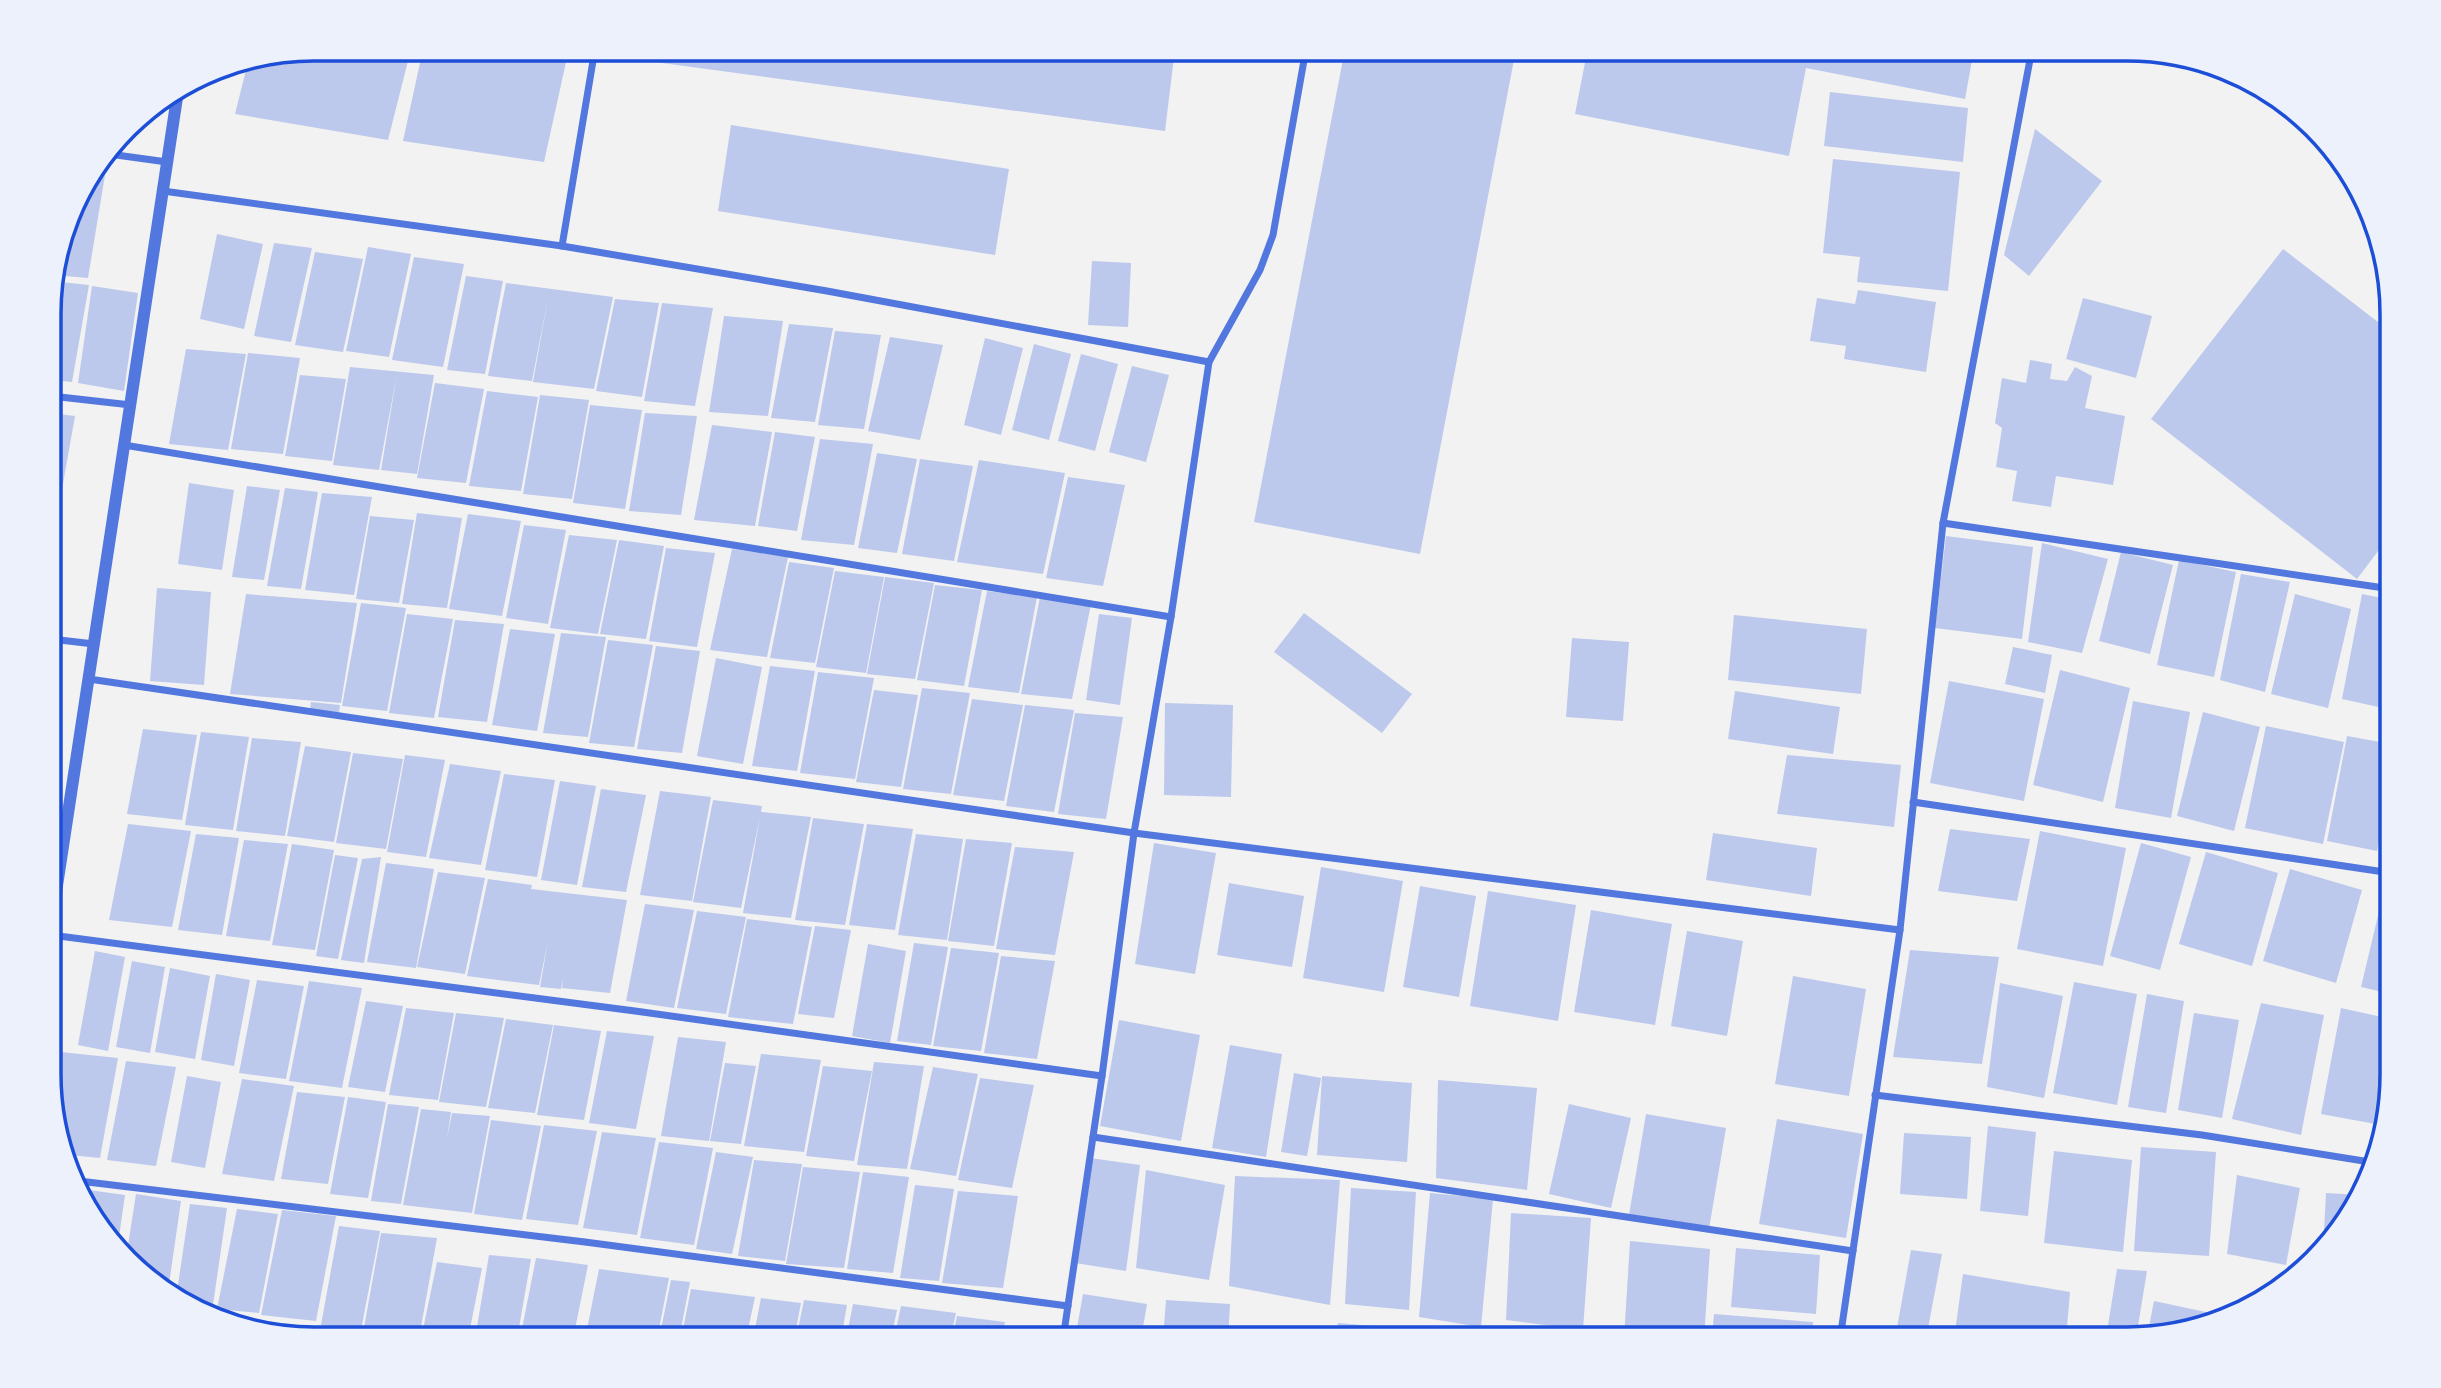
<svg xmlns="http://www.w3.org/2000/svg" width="2441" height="1388" viewBox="0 0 2441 1388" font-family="'DejaVu Sans',sans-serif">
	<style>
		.building { fill: #bdc9ec }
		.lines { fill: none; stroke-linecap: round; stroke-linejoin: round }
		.minor { stroke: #5277de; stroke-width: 7 }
		.tertiary { stroke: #5277de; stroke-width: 12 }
		.rim { fill: none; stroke: #1d4ed8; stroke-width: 3.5 }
	</style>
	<rect width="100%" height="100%" fill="#f2f2f2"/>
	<g class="building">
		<path d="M314 49H411L388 140 235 114 248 62Z"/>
		<path d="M423 49H538L568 53 544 162 403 141Z"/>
		<path d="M626 49H1175L1165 131 625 58Z"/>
		<path d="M1345 49H1516L1420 554 1254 522Z"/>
		<path d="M1579 49H1974L1965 99 1806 68 1789 156 1575 114 1587 52Z"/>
		<path d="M1830 92 1968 108 1963 162 1824 146Z"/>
		<path d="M731 125 1009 169 995 255 718 211Z"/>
		<path d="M2035 129 2102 181 2029 276 2004 255Z"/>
		<path d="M1833 159 1960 172 1948 291 1857 282 1860 257 1823 253Z"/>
		<path d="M98 168 106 169 88 278 53 275 77 197Z"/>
		<path d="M2358 189 2372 216 2350 199Z"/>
		<path d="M217 234 263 244 244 329 200 319Z"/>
		<path d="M274 243 312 248 291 342 254 336Z"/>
		<path d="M368 247 411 254 389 357 346 351Z"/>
		<path d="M2283 249 2391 332V534L2357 579 2151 419Z"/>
		<path d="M315 252 363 259 343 352 295 345Z"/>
		<path d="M414 257 464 264 443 367 392 360Z"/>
		<path d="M1092 261 1131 263 1128 327 1088 325Z"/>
		<path d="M466 276 503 281 485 374 447 370Z"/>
		<path d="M51 281 89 285 72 382 51 380Z"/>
		<path d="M506 283 613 297 594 389 533 382 548 298 532 381 488 376Z"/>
		<path d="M92 286 138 293 124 391 78 383Z"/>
		<path d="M1858 290 1936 302 1926 372 1844 359 1846 346 1810 341 1817 298 1855 304Z"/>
		<path d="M2083 298 2152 316 2136 378 2066 359Z"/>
		<path d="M615 299 659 303 642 397 596 391Z"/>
		<path d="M662 303 713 308 695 406 644 401Z"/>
		<path d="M724 316 783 321 768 416 709 412Z"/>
		<path d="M789 324 833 328 815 422 771 418Z"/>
		<path d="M835 331 881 335 864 429 818 425Z"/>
		<path d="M890 337 943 345 920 440 868 431Z"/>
		<path d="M985 338 1023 348 1001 435 964 425Z"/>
		<path d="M1034 344 1071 354 1049 440 1012 430Z"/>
		<path d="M186 349 246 354 228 450 169 444Z"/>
		<path d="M248 353 300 358 283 454 231 449Z"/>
		<path d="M1081 354 1118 364 1095 451 1058 441Z"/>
		<path d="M2030 360 2052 364 2050 379 2067 381 2075 367 2092 376 2085 408 2125 416 2113 485 2056 476 2051 507 2012 501 2017 471 1996 467 2002 428 1995 423 2002 378 2026 383Z"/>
		<path d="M1132 366 1169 375 1146 462 1109 452Z"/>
		<path d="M350 367 434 375 417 474 381 470 397 374 379 470 333 465Z"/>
		<path d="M300 375 346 379 332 461 285 456Z"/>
		<path d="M435 383 484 389 466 483 417 478Z"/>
		<path d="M487 391 538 397 521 491 469 486Z"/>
		<path d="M540 395 589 400 572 499 523 494Z"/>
		<path d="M590 405 642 410 625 509 573 503Z"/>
		<path d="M51 413 75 416 58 512H51Z"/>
		<path d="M645 413 697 416 681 515 629 511Z"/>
		<path d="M712 425 772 432 755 526 694 520Z"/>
		<path d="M775 432 815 437 797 531 758 526Z"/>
		<path d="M820 439 873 444 854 545 801 540Z"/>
		<path d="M877 453 917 459 897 553 858 548Z"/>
		<path d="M920 459 973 466 954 561 902 554Z"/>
		<path d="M979 460 1065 473 1043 574 957 562Z"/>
		<path d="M1068 477 1125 485 1103 586 1046 578Z"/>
		<path d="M189 483 234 490 222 570 178 564Z"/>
		<path d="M247 486 280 490 264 580 232 577Z"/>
		<path d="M285 488 318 492 301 589 267 586Z"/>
		<path d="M322 493 372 497 354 595 305 590Z"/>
		<path d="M417 513 462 518 447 608 402 604Z"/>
		<path d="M468 514 521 521 502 616 449 609Z"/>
		<path d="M51 516H57L53 538H51Z"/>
		<path d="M370 516 414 520 399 603 356 599Z"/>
		<path d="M524 525 566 530 548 624 506 618Z"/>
		<path d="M569 535 617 540 598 634 550 628Z"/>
		<path d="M1946 536 2033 547 2022 639 1935 628Z"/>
		<path d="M619 540 664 546 646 639 600 634Z"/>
		<path d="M2042 543 2108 559 2082 653 2028 642Z"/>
		<path d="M666 548 715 553 697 647 649 641Z"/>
		<path d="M732 549 788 557 767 657 710 650Z"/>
		<path d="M2121 552 2173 565 2150 654 2099 641Z"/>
		<path d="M2179 560 2236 572 2214 677 2157 665Z"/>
		<path d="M789 562 834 568 815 663 770 658Z"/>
		<path d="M835 571 884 577 866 673 816 667Z"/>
		<path d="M2241 574 2290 582 2265 692 2220 680Z"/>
		<path d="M885 577 934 583 915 679 867 674Z"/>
		<path d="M935 585 982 590 964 686 917 680Z"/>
		<path d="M157 588 211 592 204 685 150 681Z"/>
		<path d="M987 591 1037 597 1019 693 968 687Z"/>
		<path d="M246 594 357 603 341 703 230 694Z"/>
		<path d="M2295 594 2351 609 2328 708 2271 694Z"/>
		<path d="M2362 594 2391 600V667L2383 708 2342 699Z"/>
		<path d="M1040 597 1091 604 1072 699 1021 694Z"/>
		<path d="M361 603 406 608 387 711 342 706Z"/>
		<path d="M1304 613 1412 694 1382 733 1274 652Z"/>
		<path d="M407 614 453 619 434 718 389 713Z"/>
		<path d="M1099 614 1132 618 1120 705 1086 700Z"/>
		<path d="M1734 615 1867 629 1861 694 1728 680Z"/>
		<path d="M455 620 504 624 487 722 438 717Z"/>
		<path d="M510 629 555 634 537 731 492 725Z"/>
		<path d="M561 633 606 637 588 737 543 733Z"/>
		<path d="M1572 638 1629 642 1623 721 1566 717Z"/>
		<path d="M608 640 653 645 634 747 589 743Z"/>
		<path d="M656 646 700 651 682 753 637 749Z"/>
		<path d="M2013 647 2052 655 2045 693 2005 684Z"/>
		<path d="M716 658 762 667 743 764 697 756Z"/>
		<path d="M770 666 815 671 797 771 752 766Z"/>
		<path d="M2060 670 2130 688 2103 802 2033 785Z"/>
		<path d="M818 672 874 678 855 779 800 773Z"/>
		<path d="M1949 681 2044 699 2024 801 1930 783Z"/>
		<path d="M922 688 970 693 951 794 903 789Z"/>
		<path d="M874 690 918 695 901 787 856 782Z"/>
		<path d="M1735 691 1840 707 1833 754 1728 739Z"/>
		<path d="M972 699 1023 705 1004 801 953 795Z"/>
		<path d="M2133 701 2190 712 2171 818 2115 808Z"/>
		<path d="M311 702 340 705 339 713 310 710Z"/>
		<path d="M1165 703 1233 705 1231 797 1164 795Z"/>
		<path d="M1025 705 1074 710 1054 812 1006 806Z"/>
		<path d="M2203 712 2260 727 2234 831 2177 816Z"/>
		<path d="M1075 713 1123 717 1106 819 1058 814Z"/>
		<path d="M2266 726 2344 742 2323 844 2245 828Z"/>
		<path d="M143 729 197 735 182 820 127 814Z"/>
		<path d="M201 732 249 737 233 830 185 825Z"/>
		<path d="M2347 736 2391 744V774L2377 851 2327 841Z"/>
		<path d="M252 738 301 742 285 836 236 831Z"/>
		<path d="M305 746 351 752 334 842 287 836Z"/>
		<path d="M353 753 403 759 386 849 336 843Z"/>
		<path d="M405 755 445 760 426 857 387 852Z"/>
		<path d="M1787 755 1901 765 1894 827 1777 814Z"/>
		<path d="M450 764 501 771 481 865 429 858Z"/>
		<path d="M504 774 555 780 537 877 485 870Z"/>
		<path d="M560 781 596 786 577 885 541 880Z"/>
		<path d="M601 789 646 795 626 892 582 887Z"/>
		<path d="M660 791 711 797 692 901 640 895Z"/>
		<path d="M713 800 762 806 761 812 811 817 791 918 743 913 760 817 741 908 693 902Z"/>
		<path d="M2390 812H2391V838L2386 837Z"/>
		<path d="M813 818 864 824 845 925 795 920Z"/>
		<path d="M128 824 191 831 172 927 109 920Z"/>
		<path d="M867 824 913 829 895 930 849 925Z"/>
		<path d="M1950 829 2030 839 2017 901 1938 891Z"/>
		<path d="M2040 831 2126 848 2103 966 2017 949Z"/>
		<path d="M1713 833 1817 848 1811 896 1706 880Z"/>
		<path d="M196 834 239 838 222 935 178 930Z"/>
		<path d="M916 834 963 839 947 940 898 935Z"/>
		<path d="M966 839 1012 843 994 946 948 941Z"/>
		<path d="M244 840 288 844 270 941 226 936Z"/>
		<path d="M1154 843 1216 853 1195 974 1135 964Z"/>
		<path d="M2141 843 2191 857 2160 970 2110 956Z"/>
		<path d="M292 844 334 850 315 950 272 945Z"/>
		<path d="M1015 847 1074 852 1055 955 996 949Z"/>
		<path d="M2206 852 2278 873 2252 966 2179 944Z"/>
		<path d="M335 855 358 858 338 959 316 956Z"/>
		<path d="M381 857 364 963 341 960 362 859Z"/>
		<path d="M386 863 434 869 416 968 367 962Z"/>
		<path d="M1321 867 1403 881 1384 992 1303 978Z"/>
		<path d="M2290 869 2362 890 2336 983 2263 961Z"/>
		<path d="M438 872 485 878 465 974 417 967Z"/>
		<path d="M488 879 532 885 531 889 627 900 610 993 562 988 563 978 561 989 540 987 548 941 539 985 467 976Z"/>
		<path d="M2386 882 2391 884V994L2361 987Z"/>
		<path d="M1229 883 1304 896 1292 967 1217 955Z"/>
		<path d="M1420 886 1476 896 1459 997 1403 987Z"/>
		<path d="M1488 891 1576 905 1558 1021 1470 1006Z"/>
		<path d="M645 904 694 910 674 1008 626 1001Z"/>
		<path d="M1591 910 1672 924 1655 1025 1574 1012Z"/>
		<path d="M697 911 746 917 726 1014 677 1008Z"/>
		<path d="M747 919 812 927 793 1024 728 1017Z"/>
		<path d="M815 926 851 930 834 1018 798 1014Z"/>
		<path d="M1687 931 1743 941 1727 1036 1671 1026Z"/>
		<path d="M914 943 948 947 931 1045 897 1041Z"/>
		<path d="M868 944 906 951 890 1043 852 1036Z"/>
		<path d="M951 948 999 953 981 1051 933 1046Z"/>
		<path d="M1910 950 1999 957 1982 1064 1893 1057Z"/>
		<path d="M95 951 125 957 108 1051 78 1045Z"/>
		<path d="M1001 956 1055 961 1037 1059 984 1053Z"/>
		<path d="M132 961 165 967 150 1053 116 1047Z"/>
		<path d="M170 968 210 976 195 1059 155 1052Z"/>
		<path d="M216 974 250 980 234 1066 201 1060Z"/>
		<path d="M1793 976 1866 989 1849 1096 1775 1084Z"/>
		<path d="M257 980 304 986 286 1079 239 1073Z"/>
		<path d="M309 981 362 988 342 1088 289 1081Z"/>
		<path d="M2074 982 2137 994 2117 1105 2053 1093Z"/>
		<path d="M2000 983 2063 996 2044 1098 1987 1087Z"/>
		<path d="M2147 994 2184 1001 2166 1113 2128 1107Z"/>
		<path d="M366 1001 403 1006 385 1092 348 1087Z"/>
		<path d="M2261 1003 2324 1015 2301 1135 2232 1119Z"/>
		<path d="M406 1008 454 1013 438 1100 389 1095Z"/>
		<path d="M2341 1008 2391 1019V1091L2381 1125 2321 1114Z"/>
		<path d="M456 1013 504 1018 486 1107 439 1102Z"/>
		<path d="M2194 1013 2239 1020 2222 1118 2178 1110Z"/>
		<path d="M506 1019 553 1025 535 1113 488 1108Z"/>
		<path d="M1119 1020 1200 1035 1181 1141 1100 1126Z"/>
		<path d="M554 1025 601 1031 584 1120 537 1115Z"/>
		<path d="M607 1031 654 1036 636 1129 589 1123Z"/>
		<path d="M678 1037 726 1042 709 1141 661 1136Z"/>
		<path d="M1230 1045 1282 1054 1266 1157 1212 1148Z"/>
		<path d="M51 1051 118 1058 100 1158 69 1155 51 1108Z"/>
		<path d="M761 1054 821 1060 804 1152 744 1146Z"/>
		<path d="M126 1061 176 1067 156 1166 107 1160Z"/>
		<path d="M874 1062 924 1066 907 1169 857 1165Z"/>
		<path d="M725 1063 756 1066 741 1144 710 1141Z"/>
		<path d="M823 1066 872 1071 854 1161 806 1156Z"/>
		<path d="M933 1067 978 1074 956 1176 910 1169Z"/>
		<path d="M1294 1073 1321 1078 1307 1156 1281 1152Z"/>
		<path d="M187 1076 221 1082 205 1168 171 1162Z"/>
		<path d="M1322 1076 1412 1083 1407 1162 1317 1155Z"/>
		<path d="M980 1078 1034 1085 1012 1188 958 1180Z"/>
		<path d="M242 1079 294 1086 274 1181 222 1174Z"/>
		<path d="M1438 1080 1537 1088 1527 1190 1436 1178Z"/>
		<path d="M297 1092 345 1097 328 1184 281 1179Z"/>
		<path d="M348 1097 386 1102 368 1198 330 1194Z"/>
		<path d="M388 1104 419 1107 401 1204 371 1201Z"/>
		<path d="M1569 1104 1631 1118 1611 1208 1549 1194Z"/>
		<path d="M421 1109 451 1112 447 1138 452 1113 490 1116 472 1213 403 1205Z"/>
		<path d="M1646 1114 1726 1128 1709 1229 1629 1215Z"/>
		<path d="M1777 1119 1863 1134 1846 1238 1759 1224Z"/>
		<path d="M491 1120 541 1126 522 1220 474 1214Z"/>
		<path d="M544 1125 597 1131 578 1225 526 1219Z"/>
		<path d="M1988 1126 2036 1132 2028 1216 1980 1211Z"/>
		<path d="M602 1132 656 1138 637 1235 583 1228Z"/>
		<path d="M1904 1133 1971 1137 1967 1199 1900 1194Z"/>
		<path d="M659 1142 713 1148 694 1245 640 1238Z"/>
		<path d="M2141 1147 2216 1152 2209 1256 2134 1251Z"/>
		<path d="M2054 1151 2132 1160 2123 1252 2044 1243Z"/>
		<path d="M716 1152 753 1157 732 1254 696 1249Z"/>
		<path d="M1090 1158 1140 1165 1126 1271 1075 1263Z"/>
		<path d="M754 1160 802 1164 785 1261 738 1256Z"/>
		<path d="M803 1167 860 1172 844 1268 786 1264Z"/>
		<path d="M1146 1170 1225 1185 1209 1280 1136 1268Z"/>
		<path d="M863 1172 909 1177 893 1273 847 1269Z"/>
		<path d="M2237 1175 2300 1188 2286 1265 2227 1254Z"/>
		<path d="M1235 1176 1340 1180 1330 1305 1229 1286Z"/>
		<path d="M915 1185 954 1189 939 1281 900 1278Z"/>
		<path d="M1351 1188 1416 1192 1409 1310 1345 1304Z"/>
		<path d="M82 1189 125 1195 118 1244 94 1221Z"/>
		<path d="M958 1191 1018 1196 1003 1288 942 1283Z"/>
		<path d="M1430 1193 1493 1199 1481 1327 1419 1317Z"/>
		<path d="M2326 1193 2360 1195 2357 1206 2323 1250Z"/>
		<path d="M136 1194 181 1201 168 1291 127 1252Z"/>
		<path d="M190 1204 227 1208 213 1305 176 1298Z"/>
		<path d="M237 1209 278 1214 259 1313 217 1309Z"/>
		<path d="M282 1210 336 1216 316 1321 261 1315Z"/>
		<path d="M1511 1213 1591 1218 1583 1330 1506 1320Z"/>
		<path d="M339 1226 380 1231 361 1330 321 1325Z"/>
		<path d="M381 1233 437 1238 419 1338 363 1333Z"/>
		<path d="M1630 1241 1710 1249 1704 1339H1624Z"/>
		<path d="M1736 1248 1820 1255 1816 1314 1731 1307Z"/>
		<path d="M1911 1250 1942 1254 1926 1339H1895Z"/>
		<path d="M489 1255 531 1259 517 1339H475Z"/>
		<path d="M536 1258 588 1265 573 1339H520Z"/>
		<path d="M437 1262 482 1268 468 1339H421Z"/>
		<path d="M599 1269 669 1278 657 1339H585Z"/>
		<path d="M2117 1269 2147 1271 2136 1338H2106Z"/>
		<path d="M1963 1274 2070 1292 2066 1338 1954 1339Z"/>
		<path d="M671 1280 690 1282 679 1339H659Z"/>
		<path d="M691 1289 755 1297 746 1339H681Z"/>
		<path d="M1083 1294 1147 1304 1141 1339H1075Z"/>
		<path d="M761 1298 801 1303 794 1339H753Z"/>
		<path d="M804 1300 847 1305 841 1339H796Z"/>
		<path d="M1166 1300 1230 1304 1228 1339H1163Z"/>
		<path d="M2154 1301 2220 1315 2147 1337Z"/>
		<path d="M853 1304 897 1310 891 1339H846Z"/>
		<path d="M901 1306 956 1313 950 1339H894Z"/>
		<path d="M1714 1314 1813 1322 1812 1339H1712Z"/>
		<path d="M219 1316 268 1321 266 1333 246 1330 219 1319Z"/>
		<path d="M957 1316 1005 1322 1001 1339H952Z"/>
		<path d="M1338 1323 1397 1328 1396 1339H1337Z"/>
		<path d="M273 1329 330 1335 329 1339H314L272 1333Z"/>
		<path d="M1252 1330 1327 1337 1326 1339H1252Z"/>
	</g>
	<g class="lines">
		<g class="minor">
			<path d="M109 154 167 162"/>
			<path d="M163 191 562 246 827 291 1209 362"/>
			<path d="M562 246 595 49"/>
			<path d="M51 396 131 405"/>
			<path d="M124 445 1171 617"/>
			<path d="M1943 523 2391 589"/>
			<path d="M51 639 94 644"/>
			<path d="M89 679 1134 833 1900 930"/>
			<path d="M1913 802 2391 873"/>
			<path d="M51 935 635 1011 1102 1076"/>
			<path d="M1875 1095 2202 1135 2370 1162"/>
			<path d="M1093 1137 1853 1251"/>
			<path d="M79 1181 585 1242 1068 1306"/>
			<path d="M1063 1339 1102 1076 1134 833 1171 617 1209 362 1260 270 1273 235 1306 49"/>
			<path d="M1840 1339 1900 930 1943 523 2032 49"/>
		</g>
		<path class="tertiary" d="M51 925 178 91"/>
	</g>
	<path d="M0 0H2441V1388H0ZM314 61H2127A253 253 0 0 1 2380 314V1074A253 253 0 0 1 2127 1327H314A253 253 0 0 1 61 1074V314A253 253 0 0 1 314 61Z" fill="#edf1fc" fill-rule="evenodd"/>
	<path class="rim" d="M314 61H2127A253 253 0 0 1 2380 314V1074A253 253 0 0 1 2127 1327H314A253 253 0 0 1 61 1074V314A253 253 0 0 1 314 61Z"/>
</svg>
